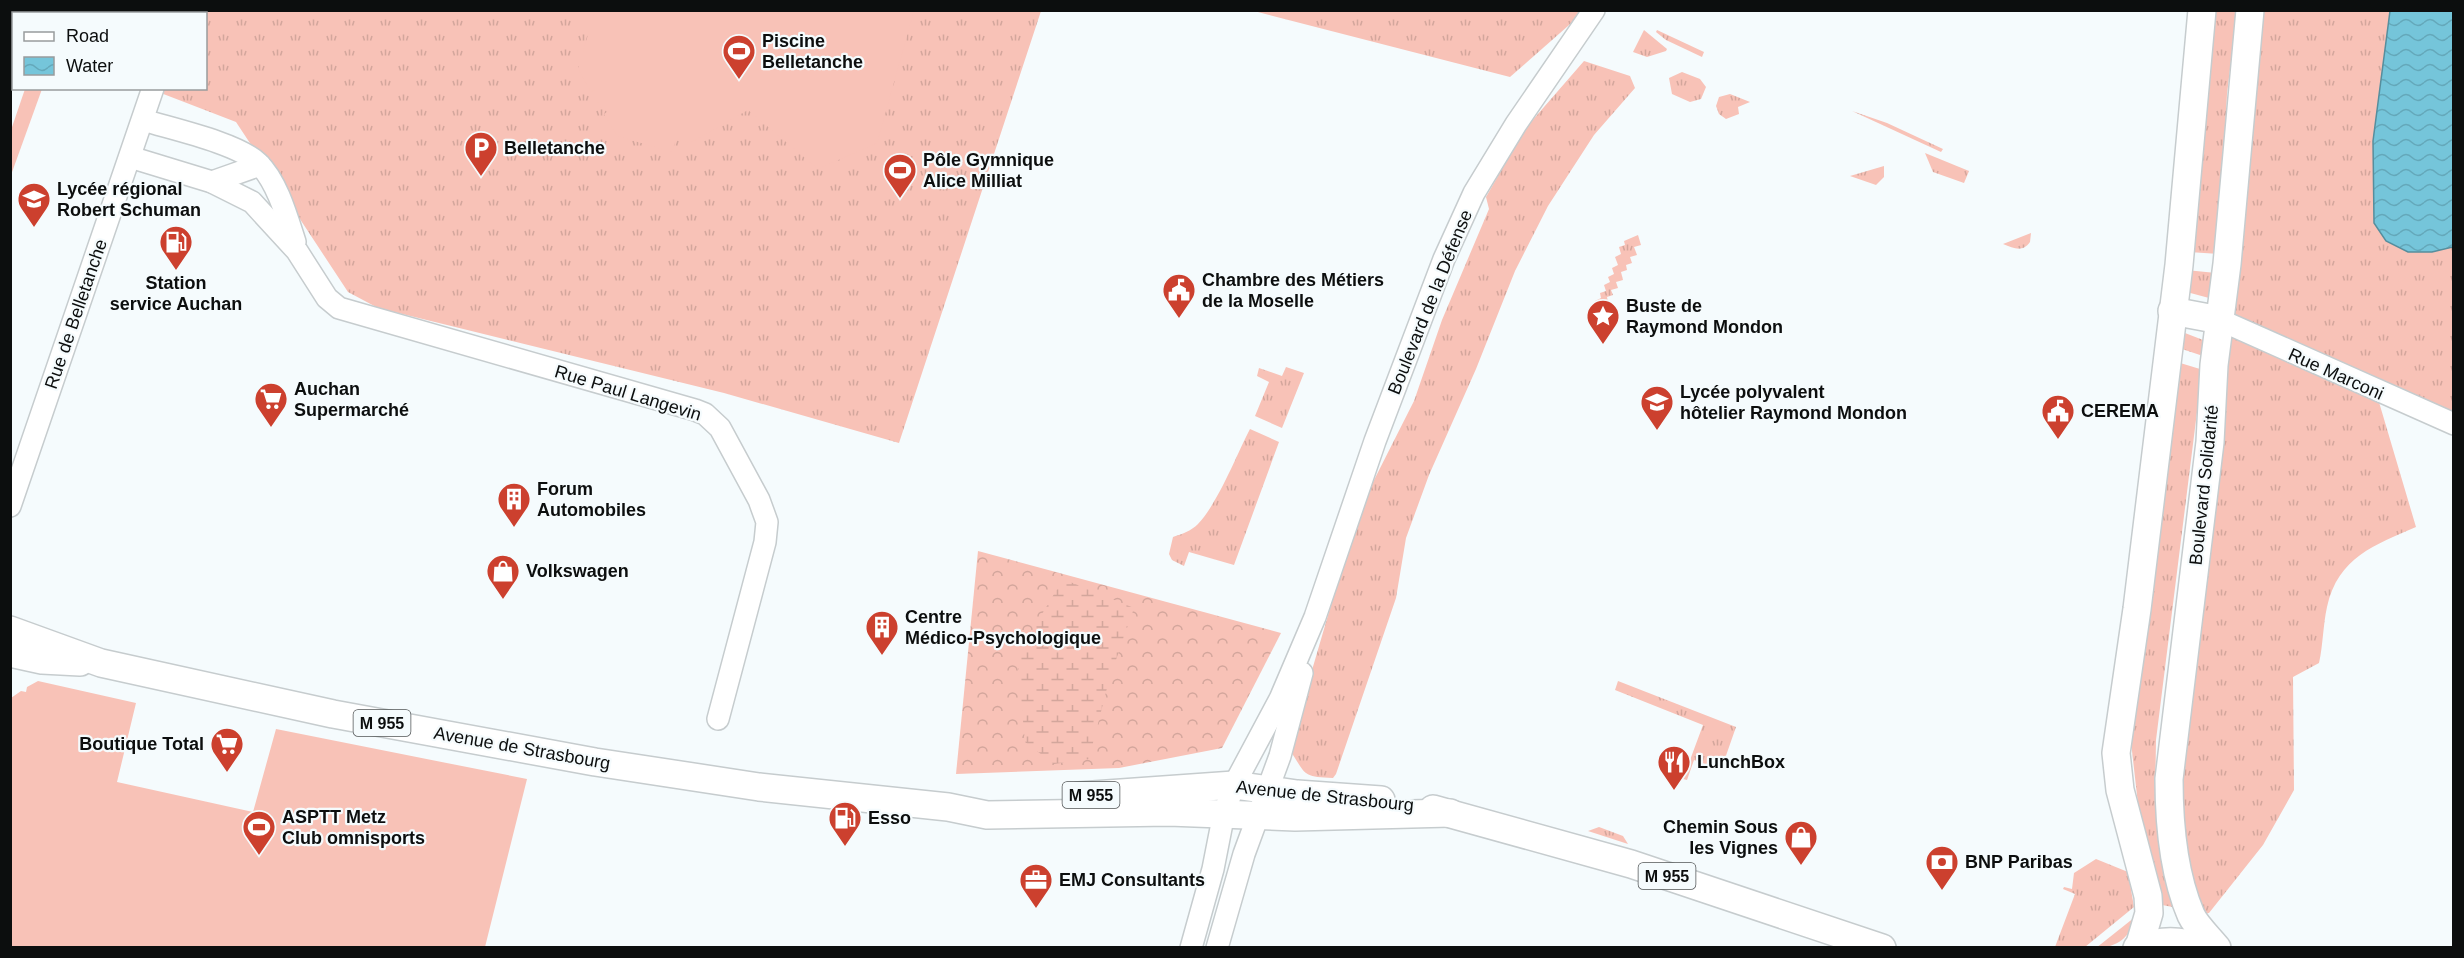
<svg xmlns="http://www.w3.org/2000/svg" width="2464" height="958" viewBox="0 0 2464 958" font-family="Helvetica,sans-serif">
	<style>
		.grass { fill: url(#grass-tufts) }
		.forest { fill: url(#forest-crowns) }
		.wetland { fill: url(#wetland-marsh) }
		.pitch { fill: #f8c2b7 }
		.water { fill: url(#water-waves); stroke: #568e9d; stroke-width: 1.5 }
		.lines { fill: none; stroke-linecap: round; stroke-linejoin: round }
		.minor-casing { stroke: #c6ccce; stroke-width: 24 }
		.major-casing { stroke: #c6ccce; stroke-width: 30 }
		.minor { stroke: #fff; stroke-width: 21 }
		.major { stroke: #fff; stroke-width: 27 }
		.labels { text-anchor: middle; stroke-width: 4.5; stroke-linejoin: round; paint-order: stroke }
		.shield { fill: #f5fbfd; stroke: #525556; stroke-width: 1.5 }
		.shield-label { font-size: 16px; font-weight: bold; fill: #0c0e0e }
		.poi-label { font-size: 18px; font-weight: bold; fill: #0c0e0e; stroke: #f5fbfd; text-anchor: start }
		.street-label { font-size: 18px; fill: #0c0e0e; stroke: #f5fbfd }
	</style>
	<defs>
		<pattern id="grass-tufts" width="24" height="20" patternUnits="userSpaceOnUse" patternTransform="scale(1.5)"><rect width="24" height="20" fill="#f8c2b7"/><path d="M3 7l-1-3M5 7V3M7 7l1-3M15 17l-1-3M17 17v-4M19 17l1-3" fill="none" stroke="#d3a69c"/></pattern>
		<pattern id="forest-crowns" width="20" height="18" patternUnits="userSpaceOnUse" patternTransform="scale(1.5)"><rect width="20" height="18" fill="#f8c2b7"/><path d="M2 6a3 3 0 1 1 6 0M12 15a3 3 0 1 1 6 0" fill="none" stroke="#d3a69c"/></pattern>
		<pattern id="wetland-marsh" width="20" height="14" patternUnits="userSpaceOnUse" patternTransform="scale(1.5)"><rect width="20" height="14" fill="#f8c2b7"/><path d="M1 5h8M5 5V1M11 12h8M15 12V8" fill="none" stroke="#d3a69c"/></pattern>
		<pattern id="water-waves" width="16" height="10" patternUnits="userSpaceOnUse" patternTransform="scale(1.5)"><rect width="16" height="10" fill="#75c5da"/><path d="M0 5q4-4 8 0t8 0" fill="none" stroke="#64a8ba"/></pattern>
	</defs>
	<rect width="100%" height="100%" fill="#f5fbfd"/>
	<g class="grass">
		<path d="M179 11H1041L899 443 724 393 378 308 348 292 236 122 153 90 206 88V14L178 13Z"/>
		<path d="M1254 11H1585L1510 77Z"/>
		<path d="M2214 11H2237L2227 94 2219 254 2189 252Z"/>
		<path d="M2250 11H2453V424L2376 392 2416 527C2375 545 2338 557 2327 607 2323 625 2323 645 2319 663L2293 677 2294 790 2263 845 2209 913 2192 916 2169 823Z"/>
		<path d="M1644 30 1667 49 1666 51 1647 57 1633 52Z"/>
		<path d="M1657 30 1704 52 1702 57 1666 40 1656 32Z"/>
		<path d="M1584 61 1630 76 1635 88 1594 135 1548 206 1515 271 1476 369 1429 475 1406 538 1396 598 1336 774 1333 778C1300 777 1306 773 1289 749L1345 557 1370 488 1414 401 1442 320 1489 209 1486 197 1524 130Z"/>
		<path d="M1682 72 1700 79 1706 87 1701 99 1690 102 1672 94 1669 78Z"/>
		<path d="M1730 94 1750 102 1738 107 1739 114 1726 119 1719 114 1716 106 1719 97Z"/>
		<path d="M1852 111 1887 123 1943 149 1941 152Z"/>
		<path d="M1925 153 1969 171 1964 183 1933 172Z"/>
		<path d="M1884 166V177L1876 185 1850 176Z"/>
		<path d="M2031 233 2030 242C2022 253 2014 248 2003 244Z"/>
		<path d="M1638 235 1641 245 1634 247 1637 255 1630 257 1632 263 1626 265 1627 270 1621 272 1623 280 1616 282 1618 288 1611 290 1613 295 1607 297 1608 302 1597 310 1600 319 1590 320 1587 314 1597 307 1595 301 1601 298 1600 293 1606 291 1604 285 1610 282 1608 277 1614 274 1612 268 1618 265 1615 257 1621 254 1619 247 1625 245 1624 241Z"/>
		<path d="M2186 270 2216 273 2213 294 2209 298 2183 291Z"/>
		<path d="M2185 333 2203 340V356L2179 348Z"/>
		<path d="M2177 362 2200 369V388L2156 740 2155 806 2178 908 2162 905 2140 822 2131 742Z"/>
		<path d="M1286 367 1304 373 1282 428 1255 416 1269 382 1257 376 1259 368 1282 376Z"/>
		<path d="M1250 429 1279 442 1234 565 1189 552 1184 566 1172 560 1169 554 1173 537C1182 534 1191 531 1198 524 1218 503 1236 456 1250 429Z"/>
		<path d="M1618 681 1736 727 1721 770 1694 760 1687 780 1683 779 1703 725 1615 690Z"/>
		<path d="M1599 827 1623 836 1628 844 1588 831Z"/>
		<path d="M2096 859 2128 872 2134 907 2085 947H2055L2075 894 2063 889 2064 887 2072 889 2074 873Z"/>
		<path d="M2135 917C2130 938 2118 947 2096 948Z"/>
	</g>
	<path class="forest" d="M978 551 1281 633 1222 748 1119 768 956 774Z"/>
	<path class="wetland" d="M1063 579 1134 608 1109 680 1089 759 1054 764 1025 742 1017 656Z"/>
	<g class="pitch">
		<path d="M11 10 38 11 37 13 14 14V79L11 87Z"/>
		<path d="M609 11V10L914 11 877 143 818 169 748 110 690 143 676 139 672 152 617 136 604 114 607 112 604 107 601 108 595 97 597 96 594 90 591 92 578 69 594 14 607 18Z"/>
		<path d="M25 89H42L11 175V130Z"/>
		<path d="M38 681 136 703 117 782 253 812 276 729 527 779 485 947H11V698L21 691 26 692 27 687Z"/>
	</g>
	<path class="water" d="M2390 11H2453V247L2432 252H2408L2386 241 2374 223 2373 141Z"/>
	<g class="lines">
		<defs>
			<g id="minor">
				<path d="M178 14 179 10"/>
				<path d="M143 120C172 129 237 143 258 163 277 181 287 217 295 242"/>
				<path d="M130 157 212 182 252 202 297 251 327 298 339 308 695 410 705 414 720 428 759 500 767 522 765 542 718 719"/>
				<path d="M212 182 260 165"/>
				<path d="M2220 320 2454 424"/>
				<path d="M10 506 153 88"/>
				<path d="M1191 948 1213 869 1224 813 1234 785 1280 699 1315 617 1375 441 1444 259 1474 193 1516 124 1594 10"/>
				<path d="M1217 948 1244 854 1280 756 1302 673"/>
			</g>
			<g id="major">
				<path d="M2172 311 2220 320"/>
				<path d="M10 630 101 663 333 714 595 762 759 787 948 807 987 815 1169 812 1295 817 1450 813"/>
				<path d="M10 653 42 660 80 662"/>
				<path d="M1079 796 1234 785 1297 794 1381 800"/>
				<path d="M1433 809 1631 864 1882 948"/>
				<path d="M2139 947 2149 913 2148 896 2120 790 2116 753 2137 609 2179 265 2202 10"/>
				<path d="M2137 948C2157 941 2180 939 2200 948"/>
				<path d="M2217 948C2209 938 2196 926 2191 915 2173 873 2169 824 2169 779L2210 442 2214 365 2227 264 2250 10"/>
			</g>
		</defs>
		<use href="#minor" class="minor-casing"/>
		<use href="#major" class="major-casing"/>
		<use href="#minor" class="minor"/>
		<use href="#major" class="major"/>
	</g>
	<defs>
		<symbol id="stadium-pin" viewBox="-11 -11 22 30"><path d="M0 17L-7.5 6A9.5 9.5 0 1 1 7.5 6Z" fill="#cc402e" stroke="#f5fbfd"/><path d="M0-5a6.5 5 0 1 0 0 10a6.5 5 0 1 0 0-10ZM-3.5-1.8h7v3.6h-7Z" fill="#fff"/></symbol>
		<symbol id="parking-pin" viewBox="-11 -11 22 30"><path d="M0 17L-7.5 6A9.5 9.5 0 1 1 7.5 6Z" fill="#cc402e" stroke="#f5fbfd"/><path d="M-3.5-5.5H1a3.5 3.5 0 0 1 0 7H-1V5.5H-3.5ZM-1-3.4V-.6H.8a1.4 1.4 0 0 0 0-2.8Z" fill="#fff"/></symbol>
		<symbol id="school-pin" viewBox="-11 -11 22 30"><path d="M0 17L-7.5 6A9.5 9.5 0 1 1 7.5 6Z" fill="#cc402e" stroke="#f5fbfd"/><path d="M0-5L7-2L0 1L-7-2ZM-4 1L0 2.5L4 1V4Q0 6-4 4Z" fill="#fff"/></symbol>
		<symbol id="fuel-pin" viewBox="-11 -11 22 30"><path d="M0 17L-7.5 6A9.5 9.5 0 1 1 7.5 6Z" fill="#cc402e" stroke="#f5fbfd"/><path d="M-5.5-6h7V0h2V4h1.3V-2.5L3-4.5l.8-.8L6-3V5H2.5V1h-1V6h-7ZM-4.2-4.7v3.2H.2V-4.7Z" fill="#fff"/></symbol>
		<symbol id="civic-pin" viewBox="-11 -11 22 30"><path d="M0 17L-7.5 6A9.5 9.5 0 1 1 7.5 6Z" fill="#cc402e" stroke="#f5fbfd"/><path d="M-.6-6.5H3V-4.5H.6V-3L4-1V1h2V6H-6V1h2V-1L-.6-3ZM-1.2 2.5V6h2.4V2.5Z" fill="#fff"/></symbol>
		<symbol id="sight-pin" viewBox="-11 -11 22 30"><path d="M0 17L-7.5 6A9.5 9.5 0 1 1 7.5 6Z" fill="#cc402e" stroke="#f5fbfd"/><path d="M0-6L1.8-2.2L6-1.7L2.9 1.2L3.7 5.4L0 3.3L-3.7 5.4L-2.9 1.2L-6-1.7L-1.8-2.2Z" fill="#fff"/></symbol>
		<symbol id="supermarket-pin" viewBox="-11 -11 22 30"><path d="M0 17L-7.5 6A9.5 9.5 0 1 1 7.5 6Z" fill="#cc402e" stroke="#f5fbfd"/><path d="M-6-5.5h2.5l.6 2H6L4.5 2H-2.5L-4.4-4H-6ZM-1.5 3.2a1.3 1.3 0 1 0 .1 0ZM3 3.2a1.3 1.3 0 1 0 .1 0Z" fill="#fff"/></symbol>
		<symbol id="building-pin" viewBox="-11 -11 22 30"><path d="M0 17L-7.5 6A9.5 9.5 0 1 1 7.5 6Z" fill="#cc402e" stroke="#f5fbfd"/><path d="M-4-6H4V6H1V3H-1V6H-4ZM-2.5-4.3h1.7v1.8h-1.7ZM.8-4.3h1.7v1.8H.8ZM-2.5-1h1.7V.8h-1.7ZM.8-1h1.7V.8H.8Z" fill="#fff"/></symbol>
		<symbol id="shop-pin" viewBox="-11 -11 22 30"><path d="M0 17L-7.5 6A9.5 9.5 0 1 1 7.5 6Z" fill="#cc402e" stroke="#f5fbfd"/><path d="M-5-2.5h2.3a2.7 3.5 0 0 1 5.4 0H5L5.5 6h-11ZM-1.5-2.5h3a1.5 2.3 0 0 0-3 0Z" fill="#fff"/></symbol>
		<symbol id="restaurant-pin" viewBox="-11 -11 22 30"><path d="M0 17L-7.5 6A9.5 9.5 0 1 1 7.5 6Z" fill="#cc402e" stroke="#f5fbfd"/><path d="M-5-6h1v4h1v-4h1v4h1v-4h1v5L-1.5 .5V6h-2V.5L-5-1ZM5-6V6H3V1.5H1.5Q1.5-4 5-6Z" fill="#fff"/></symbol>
		<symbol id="bank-pin" viewBox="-11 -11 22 30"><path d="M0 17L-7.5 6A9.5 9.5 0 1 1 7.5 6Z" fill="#cc402e" stroke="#f5fbfd"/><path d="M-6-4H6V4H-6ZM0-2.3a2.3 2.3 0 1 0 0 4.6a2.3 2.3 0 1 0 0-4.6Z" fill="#fff"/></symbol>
		<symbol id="office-pin" viewBox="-11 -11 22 30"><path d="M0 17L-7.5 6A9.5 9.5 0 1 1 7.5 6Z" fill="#cc402e" stroke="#f5fbfd"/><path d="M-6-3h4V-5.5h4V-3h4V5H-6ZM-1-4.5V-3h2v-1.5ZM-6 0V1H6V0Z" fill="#fff"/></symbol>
	</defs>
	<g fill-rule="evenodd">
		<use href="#stadium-pin" x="720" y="32" width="38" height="52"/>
		<use href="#parking-pin" x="462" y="129" width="38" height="52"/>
		<use href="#stadium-pin" x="881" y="151" width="38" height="52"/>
		<use href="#school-pin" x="15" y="180" width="38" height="52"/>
		<use href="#fuel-pin" x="157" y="223" width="38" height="52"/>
		<use href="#civic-pin" x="1160" y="271" width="38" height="52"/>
		<use href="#sight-pin" x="1584" y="297" width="38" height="52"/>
		<use href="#supermarket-pin" x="252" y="380" width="38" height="52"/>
		<use href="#school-pin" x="1638" y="383" width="38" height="52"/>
		<use href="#civic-pin" x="2039" y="392" width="38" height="52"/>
		<use href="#building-pin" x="495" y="480" width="38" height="52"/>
		<use href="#shop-pin" x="484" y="552" width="38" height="52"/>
		<use href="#building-pin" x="863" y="608" width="38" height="52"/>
		<use href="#supermarket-pin" x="208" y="725" width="38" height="52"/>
		<use href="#restaurant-pin" x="1655" y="743" width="38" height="52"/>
		<use href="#fuel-pin" x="826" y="799" width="38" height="52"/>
		<use href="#stadium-pin" x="240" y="808" width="38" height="52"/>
		<use href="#shop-pin" x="1782" y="818" width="38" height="52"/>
		<use href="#bank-pin" x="1923" y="843" width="38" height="52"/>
		<use href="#office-pin" x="1017" y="861" width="38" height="52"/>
	</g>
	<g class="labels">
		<g class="shield">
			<rect x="353.5" y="710" width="57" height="26" rx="4.5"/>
			<rect x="1062.5" y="782" width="57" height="26" rx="4.5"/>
			<rect x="1638.5" y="863" width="57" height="26" rx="4.5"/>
		</g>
		<g class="shield-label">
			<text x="382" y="729">M 955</text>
			<text x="1091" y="801">M 955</text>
			<text x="1667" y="882">M 955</text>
		</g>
		<g class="poi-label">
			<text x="762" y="47">Piscine<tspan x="762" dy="21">Belletanche</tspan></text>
			<text x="504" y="154">Belletanche</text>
			<text x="923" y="166">Pôle Gymnique<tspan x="923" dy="21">Alice Milliat</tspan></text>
			<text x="57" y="195">Lycée régional<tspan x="57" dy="21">Robert Schuman</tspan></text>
			<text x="1202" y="286">Chambre des Métiers<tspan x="1202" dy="21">de la Moselle</tspan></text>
			<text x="176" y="289" text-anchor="middle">Station<tspan x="176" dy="21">service Auchan</tspan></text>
			<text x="1626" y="312">Buste de<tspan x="1626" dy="21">Raymond Mondon</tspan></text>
			<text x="294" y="395">Auchan<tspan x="294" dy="21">Supermarché</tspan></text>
			<text x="1680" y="398">Lycée polyvalent<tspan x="1680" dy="21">hôtelier Raymond Mondon</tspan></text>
			<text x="2081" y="417">CEREMA</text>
			<text x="537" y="495">Forum<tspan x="537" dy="21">Automobiles</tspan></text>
			<text x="526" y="577">Volkswagen</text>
			<text x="905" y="623">Centre<tspan x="905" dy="21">Médico-Psychologique</tspan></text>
			<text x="204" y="750" text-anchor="end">Boutique Total</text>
			<text x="1697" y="768">LunchBox</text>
			<text x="282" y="823">ASPTT Metz<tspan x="282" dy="21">Club omnisports</tspan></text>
			<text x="868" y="824">Esso</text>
			<text x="1778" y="833" text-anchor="end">Chemin Sous<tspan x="1778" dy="21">les Vignes</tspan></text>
			<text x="1965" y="868">BNP Paribas</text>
			<text x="1059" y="886">EMJ Consultants</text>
		</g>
		<g class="street-label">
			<text transform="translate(1430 302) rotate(-68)" y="6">Boulevard de la Défense</text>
			<text transform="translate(76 314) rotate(-71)" y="6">Rue de Belletanche</text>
			<text transform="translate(2336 374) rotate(24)" y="6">Rue Marconi</text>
			<text transform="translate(628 393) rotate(17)" y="6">Rue Paul Langevin</text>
			<text transform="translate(2204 485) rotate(-84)" y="6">Boulevard Solidarité</text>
			<text transform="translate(522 748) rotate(10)" y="6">Avenue de Strasbourg</text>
			<text transform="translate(1325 796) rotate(6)" y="6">Avenue de Strasbourg</text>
		</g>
	</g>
	<rect width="2464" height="958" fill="none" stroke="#0c0e0e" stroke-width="24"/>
	<rect x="12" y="12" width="195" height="78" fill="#f5fbfd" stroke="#989c9d" stroke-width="1.5"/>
	<rect x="24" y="32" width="30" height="9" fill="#ffffff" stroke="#989c9d" stroke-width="1.5"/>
	<text x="66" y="42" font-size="18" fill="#0c0e0e">Road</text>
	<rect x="24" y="57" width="30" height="18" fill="url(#water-waves)" stroke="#989c9d" stroke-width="1.5"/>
	<text x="66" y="72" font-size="18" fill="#0c0e0e">Water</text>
</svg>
